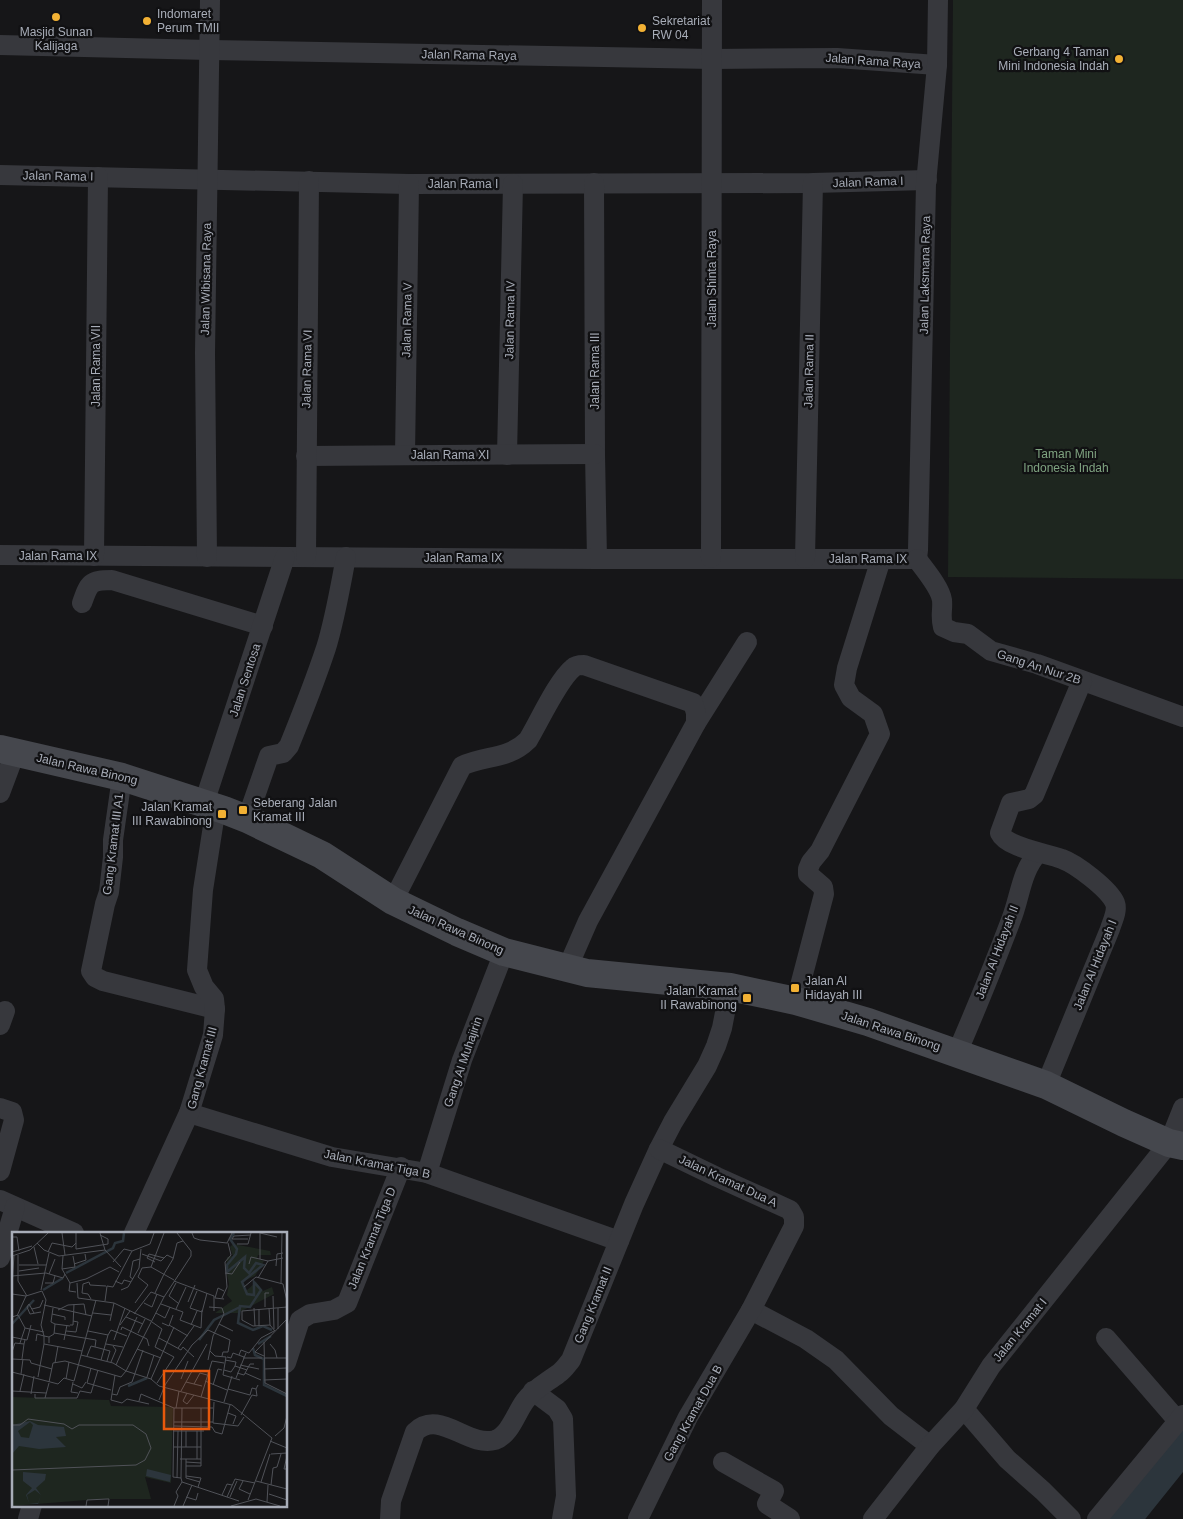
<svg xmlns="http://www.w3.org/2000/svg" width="1183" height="1519" viewBox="0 0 1183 1519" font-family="Helvetica,sans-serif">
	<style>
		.green { fill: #1e261f }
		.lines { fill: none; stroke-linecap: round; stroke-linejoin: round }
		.river { stroke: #2c353c; stroke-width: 44 }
		.street { stroke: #37383d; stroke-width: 20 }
		.secondary { stroke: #45474d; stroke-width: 28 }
		.poi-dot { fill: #f2b134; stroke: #111113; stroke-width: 2 }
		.labels { text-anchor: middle; stroke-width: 4.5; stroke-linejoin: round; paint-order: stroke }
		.poi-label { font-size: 12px; fill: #a8adb8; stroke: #111113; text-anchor: start }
		.street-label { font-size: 12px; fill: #a8adb8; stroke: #111113 }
		.park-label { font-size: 12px; fill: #7fa381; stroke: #111113 }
		.inset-river { fill: none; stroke: #2c353c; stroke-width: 2.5 }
		.inset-road { fill: none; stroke: #505258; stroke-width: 1 }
		.view { fill: #e8590c; fill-opacity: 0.15; stroke: #e8590c; stroke-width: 2.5 }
		.inset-edge { fill: none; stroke: #a8adb8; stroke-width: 2.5 }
	</style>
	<rect width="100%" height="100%" fill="#161618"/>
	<path class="green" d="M953 0H1183V579L948 577Z"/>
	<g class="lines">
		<path class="river" d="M1117 1519 1183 1437"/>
		<g class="street">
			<path d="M0 45 209 50 712 59 837 58 937 65"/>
			<path d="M0 175 409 184 813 183 927 180"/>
			<path d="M594 183 595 454 597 559"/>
			<path d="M405 455 409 184"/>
			<path d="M507 455 513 184"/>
			<path d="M306 456 595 454"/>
			<path d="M0 555 597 559H917L918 550 926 184 937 65 938 0"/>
			<path d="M94 556 98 177"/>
			<path d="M207 557 205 353 210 0"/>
			<path d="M306 557 309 181"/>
			<path d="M711 558 712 0"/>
			<path d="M805 558 813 183"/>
			<path d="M917 559C924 569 940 587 942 600 943 611 940 615 943 627L954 632 968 634 991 651 1037 664 1183 717"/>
			<path d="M82 603C89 583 90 580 112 580L263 626"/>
			<path d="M696 723 747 642"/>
			<path d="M122 777 113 840V857L109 892 105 904 91 971 95 977 103 981 215 1009"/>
			<path d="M0 793 15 753"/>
			<path d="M204 803 285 557"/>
			<path d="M247 819 269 756 283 753 289 746C302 714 315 681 326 648 335 619 340 588 346 557"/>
			<path d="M393 901 462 766C485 755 508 760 528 740 539 722 558 680 573 668 576 665 580 665 584 665L693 703 696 713V723L588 921 567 969"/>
			<path d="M796 1001 824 894 823 887 808 874V869L811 862 820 851 880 734 873 714 851 698 844 685 847 668 881 559"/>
			<path d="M0 1025 5 1011"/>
			<path d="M957 1053C976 1009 994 965 1011 920 1020 898 1021 871 1038 853"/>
			<path d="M1046 1085 1110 929C1112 922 1118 911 1115 903 1109 889 1076 864 1062 859 1047 853 1007 848 1000 833L1011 803 1029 799 1034 795 1082 681"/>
			<path d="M0 1108 12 1112 14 1120 0 1171"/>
			<path d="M189 1113 332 1157 427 1173 619 1241"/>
			<path d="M427 1173 462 1060 504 952"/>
			<path d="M0 1200 74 1233"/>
			<path d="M134 1233 189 1113 213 1035 215 1009 214 999 204 987 197 970 203 890 216 807"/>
			<path d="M0 1258 15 1207"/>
			<path d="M751 1310 806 1339 836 1360 891 1416 930 1446"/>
			<path d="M1106 1338 1178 1421"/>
			<path d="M286 1363 300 1320 310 1314 334 1310 347 1303 401 1167"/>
			<path d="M533 1391 557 1409 563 1419 566 1496 562 1519"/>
			<path d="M964 1409 1007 1459 1043 1491 1071 1519"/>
			<path d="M723 1462 774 1491 767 1504 790 1519"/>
			<path d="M28 1519 32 1505"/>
			<path d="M390 1519 391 1501 415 1432C439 1408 468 1448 495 1440 510 1435 516 1413 525 1401 534 1389 546 1383 558 1374 563 1371 567 1365 571 1360L634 1204 659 1149 673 1122 707 1066 716 1046 722 1028 730 987"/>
			<path d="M638 1519 688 1417 751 1310 794 1226V1217L790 1210 717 1177 659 1149"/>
			<path d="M873 1519 930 1446 964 1409 991 1366 1169 1143 1183 1108"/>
			<path d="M1097 1519 1183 1415"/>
		</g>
		<path class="secondary" d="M0 749 122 777 224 810 247 819 322 855 393 901 457 932 504 952 587 973 730 987 796 1001 868 1022 1046 1085 1124 1123 1169 1143 1183 1146"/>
	</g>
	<g class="poi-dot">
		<circle cx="56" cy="17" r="5"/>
		<circle cx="147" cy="21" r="5"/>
		<circle cx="642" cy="28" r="5"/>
		<circle cx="1119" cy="59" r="5"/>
		<rect x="238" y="805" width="10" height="10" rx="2.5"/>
		<rect x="217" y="809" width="10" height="10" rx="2.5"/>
		<rect x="790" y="983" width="10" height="10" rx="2.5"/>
		<rect x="742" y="993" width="10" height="10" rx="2.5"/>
	</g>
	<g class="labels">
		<g class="poi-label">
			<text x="157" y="18">Indomaret<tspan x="157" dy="14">Perum TMII</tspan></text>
			<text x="652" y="25">Sekretariat<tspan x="652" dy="14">RW 04</tspan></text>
			<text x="56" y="36" text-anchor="middle">Masjid Sunan<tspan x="56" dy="14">Kalijaga</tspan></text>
			<text x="1109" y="56" text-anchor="end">Gerbang 4 Taman<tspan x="1109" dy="14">Mini Indonesia Indah</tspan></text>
			<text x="253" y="807">Seberang Jalan<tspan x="253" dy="14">Kramat III</tspan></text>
			<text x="212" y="811" text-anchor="end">Jalan Kramat<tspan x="212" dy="14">III Rawabinong</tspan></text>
			<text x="805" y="985">Jalan Al<tspan x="805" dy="14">Hidayah III</tspan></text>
			<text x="737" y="995" text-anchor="end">Jalan Kramat<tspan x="737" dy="14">II Rawabinong</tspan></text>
		</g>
		<g class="street-label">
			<text transform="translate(469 55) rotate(1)" y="4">Jalan Rama Raya</text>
			<text transform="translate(873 61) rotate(4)" y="4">Jalan Rama Raya</text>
			<text transform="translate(58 176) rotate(1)" y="4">Jalan Rama I</text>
			<text transform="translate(868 182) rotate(-2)" y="4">Jalan Rama I</text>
			<text x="463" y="188">Jalan Rama I</text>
			<text transform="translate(925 275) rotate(-89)" y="4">Jalan Laksmana Raya</text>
			<text transform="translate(206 279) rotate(-89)" y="4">Jalan Wibisana Raya</text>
			<text transform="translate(712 279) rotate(-90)" y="4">Jalan Shinta Raya</text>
			<text transform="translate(407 320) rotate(-89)" y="4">Jalan Rama V</text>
			<text transform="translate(510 320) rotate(-89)" y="4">Jalan Rama IV</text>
			<text transform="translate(96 366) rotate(-90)" y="4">Jalan Rama VII</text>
			<text transform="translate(307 369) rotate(-89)" y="4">Jalan Rama VI</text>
			<text transform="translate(595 371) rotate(-90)" y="4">Jalan Rama III</text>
			<text transform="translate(809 371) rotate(-89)" y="4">Jalan Rama II</text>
			<text x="450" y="459">Jalan Rama XI</text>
			<text x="58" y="560">Jalan Rama IX</text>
			<text x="463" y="562">Jalan Rama IX</text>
			<text x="868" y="563">Jalan Rama IX</text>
			<text transform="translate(1039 667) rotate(18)" y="4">Gang An Nur 2B</text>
			<text transform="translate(245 680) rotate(-72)" y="4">Jalan Sentosa</text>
			<text transform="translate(87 769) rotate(13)" y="4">Jalan Rawa Binong</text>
			<text transform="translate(113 844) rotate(-83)" y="4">Gang Kramat III A1</text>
			<text transform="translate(456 930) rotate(24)" y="4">Jalan Rawa Binong</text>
			<text transform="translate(997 952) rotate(-69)" y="4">Jalan Al Hidayah II</text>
			<text transform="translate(1095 965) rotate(-68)" y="4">Jalan Al Hidayah I</text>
			<text transform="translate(891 1031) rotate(18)" y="4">Jalan Rawa Binong</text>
			<text transform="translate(463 1062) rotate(-71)" y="4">Gang Al Muhajirin</text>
			<text transform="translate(202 1068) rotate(-75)" y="4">Gang Kramat III</text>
			<text transform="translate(377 1164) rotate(11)" y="4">Jalan Kramat Tiga B</text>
			<text transform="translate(728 1181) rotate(25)" y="4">Jalan Kramat Dua A</text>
			<text transform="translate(372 1238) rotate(-68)" y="4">Jalan Kramat Tiga D</text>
			<text transform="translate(593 1305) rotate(-68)" y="4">Gang Kramat II</text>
			<text transform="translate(1020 1330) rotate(-51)" y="4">Jalan Kramat I</text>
			<text transform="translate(693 1413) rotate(-61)" y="4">Gang Kramat Dua B</text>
		</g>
		<g class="park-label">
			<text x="1066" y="458">Taman Mini<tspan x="1066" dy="14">Indonesia Indah</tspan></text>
		</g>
	</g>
	<g transform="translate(12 1232)">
		<rect width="275" height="275" fill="#161618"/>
		<path d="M221 12 258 19 259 23H246L245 27 252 29 243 44 229 50 234 59 244 50 251 59 260 55 262 62 226 81H203L220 69 215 63 217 52 214 37 215 25 221 24 218 15ZM0 165 97 168 99 174 161 175 159 251 133 245 139 267H87L0 274Z" fill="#1e261f"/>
		<path d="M18 189 26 193 52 195 54 204 44 205 54 215 27 217 7 214 0 222V193ZM18 190 21 193 17 206 9 205 6 199ZM135 237 159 243 158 250 134 244ZM11 240 34 242 33 248 24 256 29 263 26 272 17 271 14 263 20 256 11 249ZM23 258 29 263 26 271H17L15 263Z" fill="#2c353c" fill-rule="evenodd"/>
		<path class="inset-river" d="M222 1 218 7 225 17 224 22 215 33V40L233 25 232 36 237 41 244 31 251 33 230 50 235 62 242 63V50L249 58 238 75 228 74 226 91 241 98 251 94 260 98M54 41 101 16 103 11 111 9 112 1M31 58 51 46M0 92 22 68M187 108 202 88 228 75M246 112 259 104M241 116 243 123 252 127V153L275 164M116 154 135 146"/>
		<path class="inset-road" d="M50 1 53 23M64 1V17L96 12V7L88 3M88 1 93 18M165 1 179 19V24L152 65 114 139 139 147 147 154 220 173 260 206 236 268M180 1 182 6 188 8 215 11 220 1M248 1 265 5M0 5H5L7 19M236 7H220L222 4 239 3M25 11 32 18 47 24 93 18M225 12H236L239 1M22 15 26 32M93 18 109 35M0 20 20 14M36 20 40 11 60 15 64 11M130 22 149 29 155 23 161 26M6 23V49L15 64M0 24 18 18 36 1M51 24 50 37 58 51 57 59 64 60M248 27V1M256 29 271 26M101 30 112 17 120 19M143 30 135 26 137 22 152 26M62 32 74 28 73 22M237 32 239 25 256 29 246 46M7 33H34M264 34 265 22 271 21M139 35 152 1M50 37 63 35 61 24M7 39 27 36M213 41 220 42 228 30M37 42 43 27M152 42 161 27 165 11 171 9M0 44 34 41 51 46 53 42M121 47 118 45 121 29 128 27M103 49 110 52 112 48 119 50M162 49 202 64V79M33 51H41L43 44M58 51 74 47 98 35 107 40M65 51 66 66 102 71 139 89M164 51 157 64 166 71M71 52 77 50 78 53 94 54M71 52 70 61 76 62 79 67M269 52 270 1M0 55 2 23M232 55 244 45 271 52 275 69M29 58 37 21M109 58 116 55 127 36 129 17M185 59 178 76 190 80 195 61M143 61 152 42M0 62 14 64 30 59 34 68 29 93 32 104 37 105V111M261 64 262 97M210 66 215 55 213 30 219 23 216 11M212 67 203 66 206 56 212 59M93 69 95 54 101 55 120 19 138 12 142 1M176 70 183 53M123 71 136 53 126 45 130 36 139 35 162 48M132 71 140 75 145 62M149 72 171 80 168 88 189 96 190 78M32 73 80 84M253 75V61H257M41 76 39 90 43 92M242 76 243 94M257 76 258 93M266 76V97M20 77 28 75 31 68M164 77 174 55M247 77V94M46 78 56 73 72 72 74 83M22 81 17 72 15 75 18 82 29 80M81 81 99 83M144 81 153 86 158 75M40 82 53 85V88M122 82 139 60 152 65M5 84 14 64M0 85 6 83 13 96 32 100M114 85 131 92M98 89 102 71M140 90 150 97 143 115 162 125 145 151M150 91 157 94 161 83M43 92 58 94M207 92 221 99M58 93H61L62 72M108 93 118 79M157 93 176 104M179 93 185 79M109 98 110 95 135 107 137 114M54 99 64 100 66 90 61 89M76 99 96 103M263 99 258 93 241 94 230 88V79L275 75M42 101 84 108 83 115M126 101 133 87M96 103 99 98 115 104M0 105 15 108 19 93M37 105 42 102 43 92M147 106 169 118 171 115 182 125M52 108 55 93M102 108 113 76M24 109 25 102 32 104V112M252 110 253 151 275 162M8 111 13 96M94 112 111 115M258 112 263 118 265 126M166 116 182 94M125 117 149 126M198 119 203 124 214 125 211 143 228 148M0 120 3 111 12 112 13 108M227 123 229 118 237 121 249 106 262 99M75 124 79 114 87 116 98 119 95 129M252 124 243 120 275 87M215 125 219 126 221 121 232 125M231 126H250M253 126H275M0 127 18 128 19 131 40 137M10 127 12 112M89 128 96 103M196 128 201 104 212 82 210 76 197 75M213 128 224 130 223 134M99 130 104 118 101 114M43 131 46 114M104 133 125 85M228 133 247 137M79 136 75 151 99 158M252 137 275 136M212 138 219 140 223 134 235 138M0 140 46 152 52 146 62 149 84 68M225 141 232 143 238 132H242M233 141 249 148M9 142 11 127M103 143 99 168 110 171 115 167 137 172M26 145 32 112 70 119M135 145 142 123M224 146 234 121M54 147 57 130M139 147 162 95M169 147 176 129M252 148 275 147M193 149 215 158M37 150 41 131 53 129 109 145 114 139 101 131 69 123M61 150 59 160 66 161M174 150 190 154M61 152 70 156 74 150M182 152 188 141 195 143M201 153 206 137 210 138M216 157 238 163 240 156 244 157 246 153M0 159 34 161M8 159 12 142M169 159 195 112M175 161 171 169 175 172 182 163M19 162 22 144M23 162V166H65L68 159 79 161 86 138M100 162 105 163 108 155 120 150 131 118M189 165 200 129 212 131M33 166 37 151M147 168 153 153 180 113 196 98 218 108 216 120H211L210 124M127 169 129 162 162 176M212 170 220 144M164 176 167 159M216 181 224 184 221 192M229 183 240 163 245 164 244 157M162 190H201M201 191 226 194 232 185M201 191 202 170M0 193H8L16 187 52 192 60 197 67 193H121L134 202 139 216 133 228 124 233 0 238M162 194 200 195M200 195 203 200 210 202 218 173M161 199H192M263 204 272 196 275 184M258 209 275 216M161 215H189M174 215V199M259 222 275 221M275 224 272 237H275M168 227H189M174 227V246L188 250M185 227V199M174 230 189 231M174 234H189V176M174 244 189 246 186 255M165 246 166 199M169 246 161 245 162 176H201M169 246 170 176M169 246 170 250 227 269M231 249 227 257 238 262M244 249 275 257M249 250 258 222M259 253 261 236 265 235 269 222M257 262 275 268M210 263 215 252 220 253M174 265 184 268 186 261M215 265 223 247 243 251M218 265 225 249M255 270 256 253M74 274 75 268 95 267H97L96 274M162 274 166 264 164 260 170 250M171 274 180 253M219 274 244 267 268 274"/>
		<path class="view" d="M152 139H197V197H152Z"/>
		<rect width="275" height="275" class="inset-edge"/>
	</g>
</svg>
